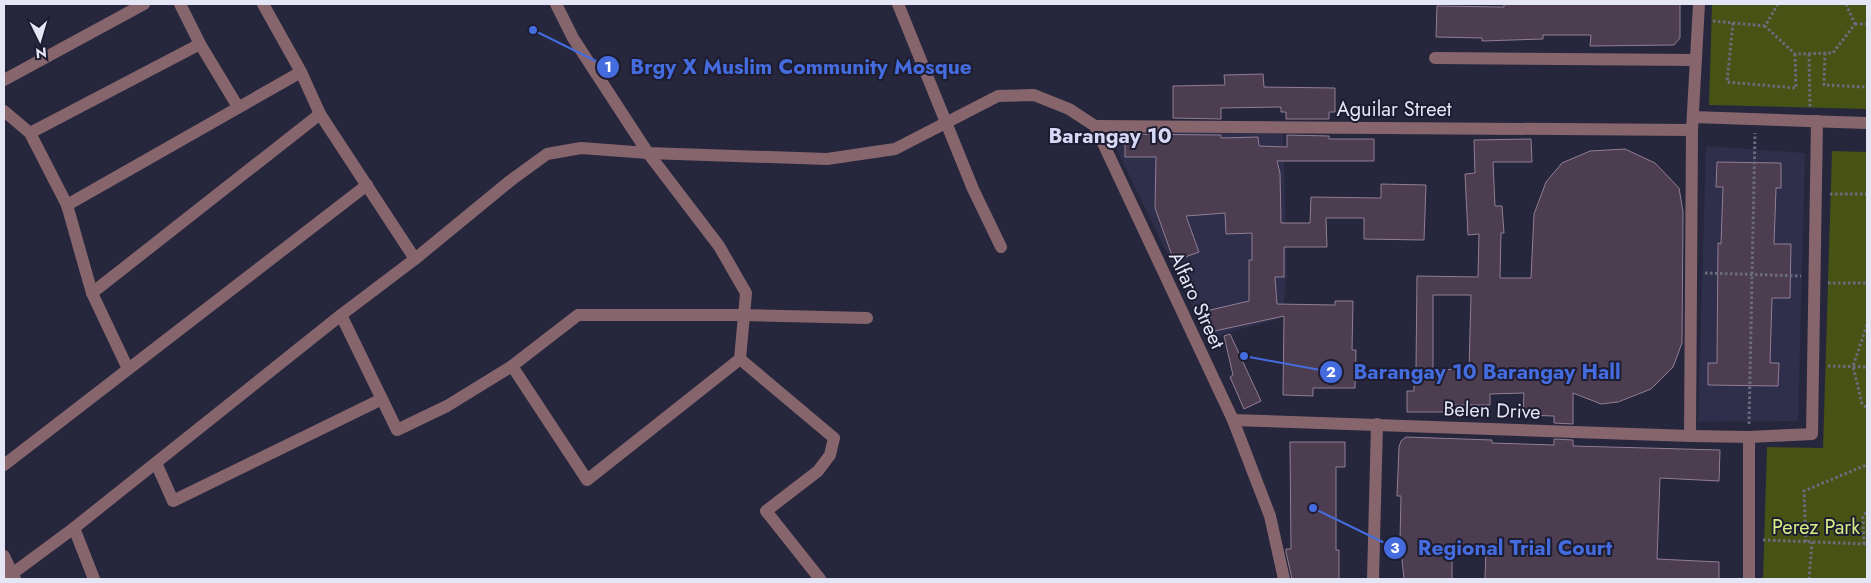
<svg xmlns="http://www.w3.org/2000/svg" width="1871" height="583" viewBox="0 0 1871 583" font-family="Jost,sans-serif">
	<style>
		.built { fill: #2f2f4b }
		.green { fill: #475214 }
		.building { fill: #4d3d50; stroke: #917e94; fill-rule: evenodd }
		.lines { fill: none; stroke-linecap: round; stroke-linejoin: round }
		.path { stroke: #6c6c7f; stroke-width: 3; stroke-dasharray: 2.5 2.5; stroke-linecap: butt }
		.minor { stroke: #86656d; stroke-width: 12 }
		.labels { text-anchor: middle; stroke-width: 4; stroke-linejoin: round; paint-order: stroke }
		.street-label { font-size: 20px; fill: #e5e6f5; stroke: #1d1c31 }
		.park-label { font-size: 20px; fill: #d6ec85; stroke: #1d1c31 }
		.neighbourhood-label { font-size: 21px; font-weight: bold; fill: #d7d8f5; stroke: #1d1c31 }
		.leader { fill: none; stroke: #456cde; stroke-width: 2 }
		.callout-dot { fill: #456cde; stroke: #1d1c31; stroke-width: 2 }
		.mark-label { font-size: 15px; text-anchor: middle; font-weight: bold; fill: #fff }
		.callout-label { font-size: 21px; text-anchor: middle; font-weight: bold; fill: #456cde; stroke: #1d1c31; stroke-width: 4; stroke-linejoin: round; paint-order: stroke }
	</style>
	<rect width="100%" height="100%" fill="#26263c"/>
	<g class="built">
		<path d="M1114 129H1283L1287 274 1282 318 1208 338 1116 148 1111 133Z"/>
		<path d="M1706 146 1805 153 1798 421 1698 422Z"/>
	</g>
	<g class="green">
		<path d="M1712 4H1867V109L1709 105Z"/>
		<path d="M1832 151 1867 152V579H1763L1767 447 1823 448Z"/>
	</g>
	<g class="building">
		<path d="M1504 4H1680V38L1674 45 1590 46 1591 35H1543V39L1482 41V38L1436 37 1437 6 1504 7Z"/>
		<path d="M1263 74 1264 87 1335 88V112H1329V119H1286V112H1281V107L1221 108V119L1173 118V86L1225 85 1224 75Z"/>
		<path d="M1125 134 1221 135V138L1258 137 1259 146 1287 147V135L1329 136V139H1374V161H1277L1280 173 1281 223H1310L1311 197 1381 198V184L1426 185 1424 240 1364 239V218H1326L1327 247H1284V277H1275L1277 304 1335 305V301H1353L1352 350H1356L1355 388H1313V396L1283 395 1284 316 1210 332 1206 311 1249 301V260H1252V233L1226 234 1225 213 1186 216 1199 252 1174 261 1155 208 1156 157H1125Z"/>
		<path d="M1531 139 1532 162H1493L1495 206H1502L1504 233H1501L1500 278H1531L1534 214 1546 182 1562 163 1590 151 1625 149 1655 163 1679 188 1683 212 1682 343 1673 367 1651 389 1618 402 1601 404 1573 393V424L1554 423V416L1523 415 1524 393 1490 394V405H1449V412H1407V391H1414V369H1416L1417 276 1478 277 1479 234 1468 235 1465 174 1475 173 1474 140ZM1433 295H1471L1469 370 1433 369Z"/>
		<path d="M1717 162 1781 163V188H1776L1774 244H1791L1790 298H1772L1770 363H1779L1778 386 1708 385V363H1717L1718 243 1721 244 1723 187H1716Z"/>
		<path d="M1230 334 1261 401 1244 409 1230 377 1233 375 1224 336Z"/>
		<path d="M1406 437 1492 440V443L1554 445V439L1573 440V446L1720 450 1719 481 1660 478 1657 559 1719 562V579H1485L1486 548 1452 547V579H1404L1400 541 1401 496H1397L1399 447 1401 441Z"/>
		<path d="M1290 442H1345V467H1336V550H1339V579H1292L1286 552V549H1291Z"/>
	</g>
	<g class="lines">
		<g class="path">
			<path d="M1778 4 1765 26 1795 54 1833 53 1855 24"/>
			<path d="M1846 4 1855 24"/>
			<path d="M1713 21 1765 26"/>
			<path d="M1733 23 1727 82 1796 88 1795 54"/>
			<path d="M1855 24H1867"/>
			<path d="M1825 53 1824 85 1867 87"/>
			<path d="M1809 54 1810 107"/>
			<path d="M1830 194H1867"/>
			<path d="M1705 273 1801 276"/>
			<path d="M1828 283H1867"/>
			<path d="M1867 325 1853 366 1862 404 1867 408"/>
			<path d="M1828 366 1867 367"/>
			<path d="M1749 424 1755 133"/>
			<path d="M1763 540 1867 544"/>
			<path d="M1806 542 1804 491 1866 465"/>
			<path d="M1864 544 1863 517 1867 511"/>
			<path d="M1809 579 1812 542"/>
		</g>
		<g class="minor">
			<path d="M180 4 200 44 238 107"/>
			<path d="M263 4 301 72 320 114 415 259"/>
			<path d="M898 4 973 189 1001 247"/>
			<path d="M1435 58 1696 60"/>
			<path d="M4 80 144 4"/>
			<path d="M4 111 30 133 67 205"/>
			<path d="M1693 117 1867 123"/>
			<path d="M1095 126 1692 130"/>
			<path d="M1095 126 1233 420 1270 516 1284 579"/>
			<path d="M30 133 200 44"/>
			<path d="M92 293 320 114"/>
			<path d="M341 315 397 430 447 406 512 366 587 480 740 359 746 293 719 246 648 153 573 38 556 4"/>
			<path d="M740 359 834 438 830 455 818 471 766 511 820 579"/>
			<path d="M512 366 578 315H744L867 318"/>
			<path d="M128 369 92 293 67 205 301 72"/>
			<path d="M1233 420 1690 436 1749 437 1812 434 1817 121"/>
			<path d="M1690 436 1692 130 1699 4"/>
			<path d="M1749 437V579"/>
			<path d="M156 463 173 501 382 399"/>
			<path d="M4 465 367 185"/>
			<path d="M74 528 94 579"/>
			<path d="M4 556 15 579"/>
			<path d="M5 579 74 528 341 315 415 259 510 181 547 154 581 148 648 153 827 159 895 149 998 96 1034 95 1069 109 1095 126"/>
			<path d="M1373 579 1377 424"/>
		</g>
	</g>
	<g class="labels">
		<g class="street-label">
			<text x="1394" y="116">Aguilar Street</text>
			<text transform="translate(1197 300) rotate(65)" y="7">Alfaro Street</text>
			<text transform="translate(1492 410) rotate(2)" y="7">Belen Drive</text>
		</g>
		<g class="park-label">
			<text x="1816" y="534">Perez Park</text>
		</g>
		<g class="neighbourhood-label">
			<text x="1110" y="143">Barangay 10</text>
		</g>
	</g>
	<path class="leader" d="M533 30L608 67M1244 356L1331 372M1313 508L1395 548"/>
	<g class="callout-dot">
		<circle cx="533" cy="30" r="5"/>
		<circle cx="1244" cy="356" r="5"/>
		<circle cx="1313" cy="508" r="5"/>
		<circle cx="608" cy="67" r="12"/>
		<circle cx="1331" cy="372" r="12"/>
		<circle cx="1395" cy="548" r="12"/>
	</g>
	<g class="mark-label">
		<text x="608" y="72">1</text>
		<text x="1331" y="377">2</text>
		<text x="1395" y="553">3</text>
	</g>
	<g class="callout-label">
		<text x="801" y="74">Brgy X Muslim Community Mosque</text>
		<text x="1487" y="379">Barangay 10 Barangay Hall</text>
		<text x="1515" y="555">Regional Trial Court</text>
	</g>
	<rect width="1871" height="583" fill="none" stroke="#e5e6f5" stroke-width="10"/>
	<g transform="translate(40 40) rotate(175)" stroke="#1d1c31" stroke-width="4" paint-order="stroke">
	<path d="M0-4L9 19L0 12L-9 19Z" fill="#e5e6f5"/>
	<text y="-8" font-size="14" font-weight="bold" text-anchor="middle" fill="#e5e6f5">N</text>
	</g>
</svg>
